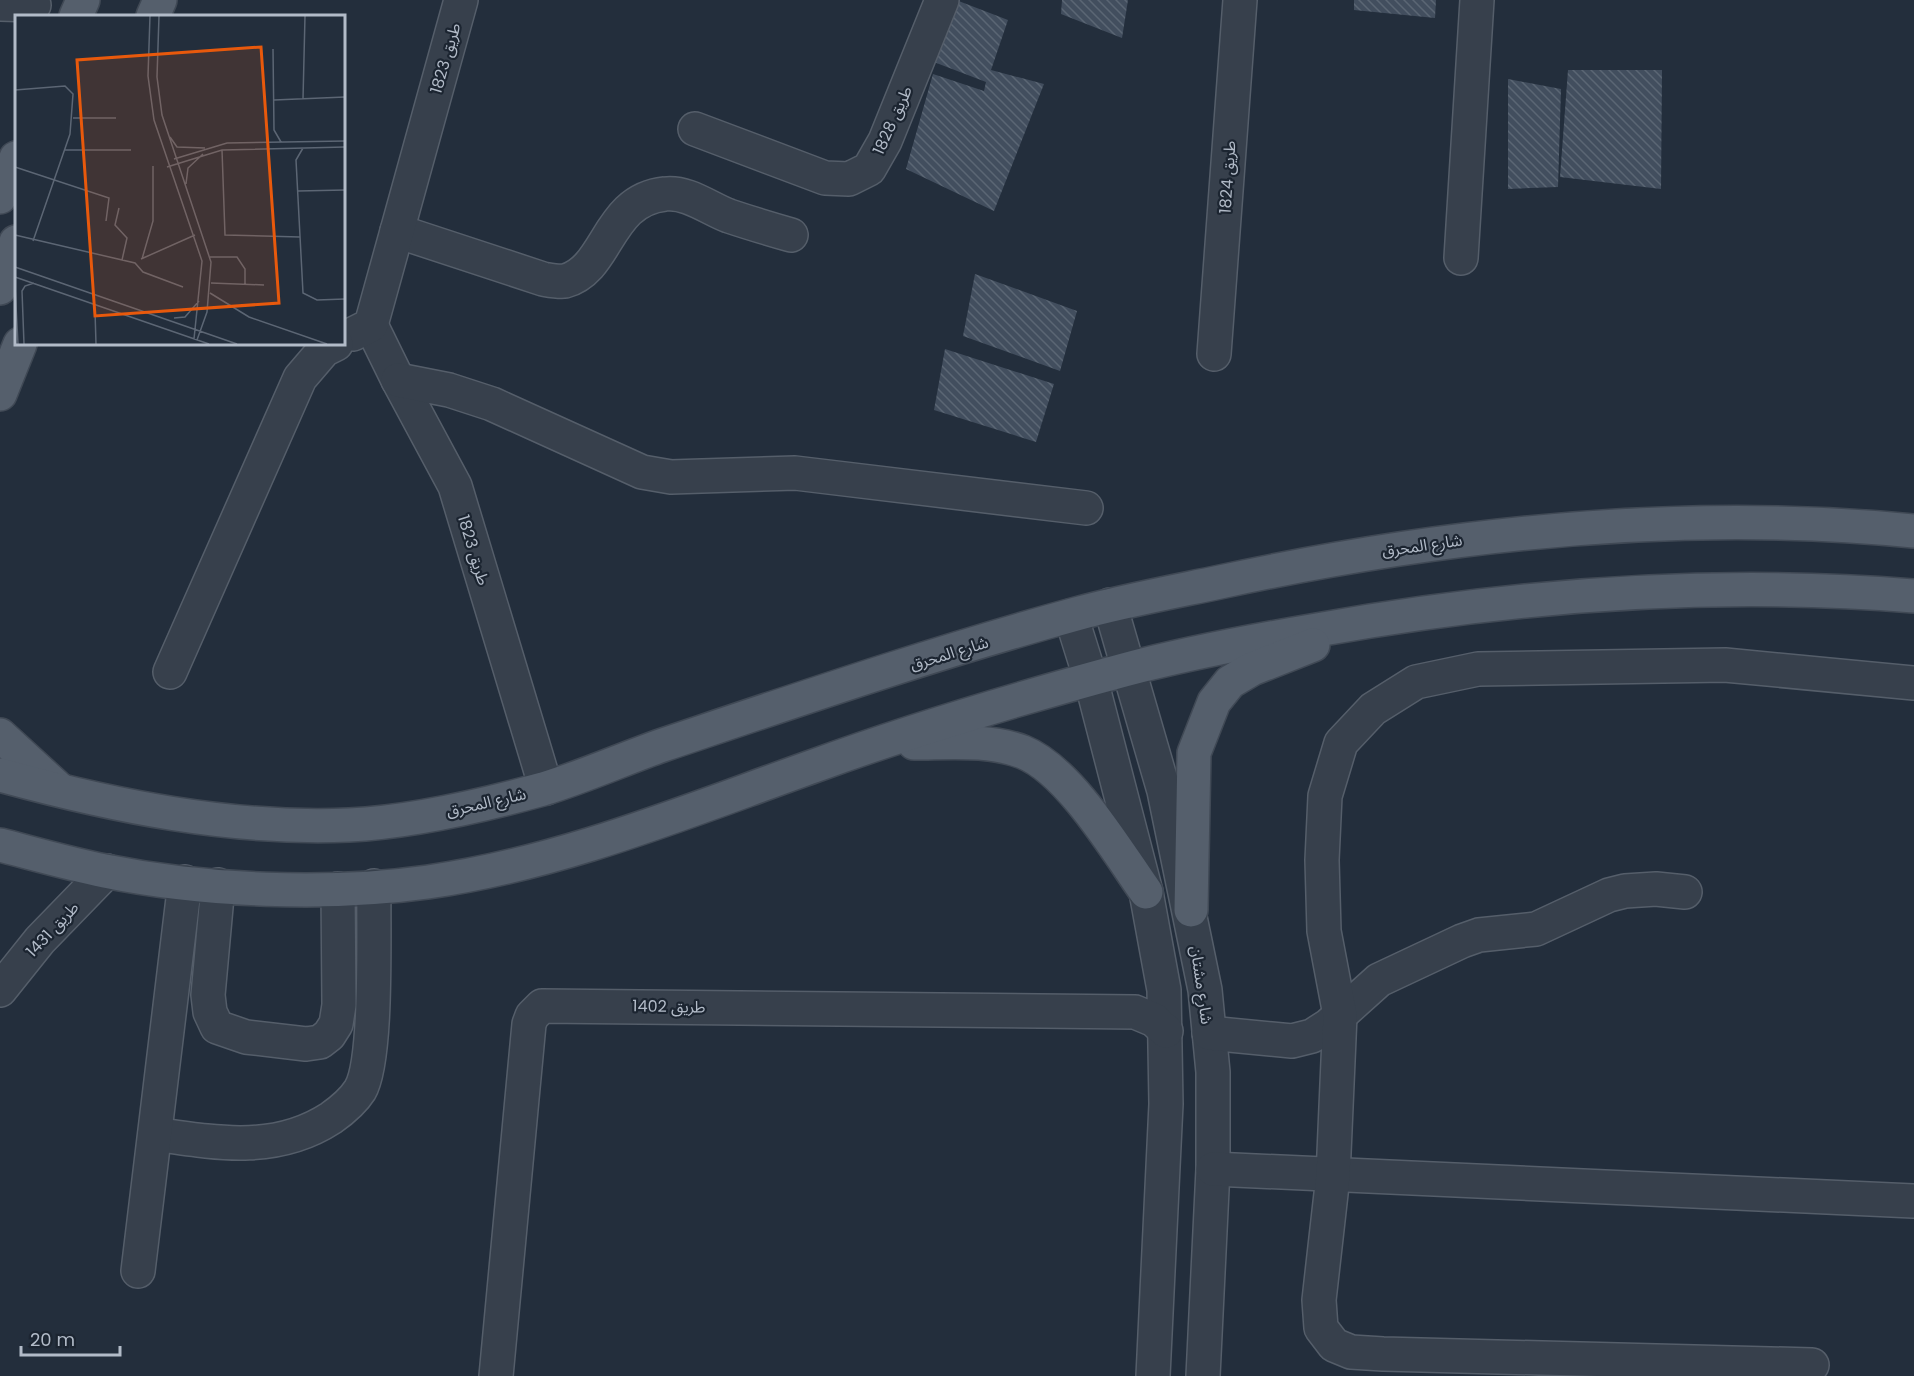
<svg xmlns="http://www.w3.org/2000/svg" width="1914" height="1376" viewBox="0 0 1914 1376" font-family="Poppins,'Noto Sans Arabic',sans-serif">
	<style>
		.building { fill: url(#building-back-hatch) }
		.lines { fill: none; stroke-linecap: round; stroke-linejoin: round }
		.minor-casing { stroke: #555e6a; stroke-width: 36 }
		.major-casing { stroke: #404955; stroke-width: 36 }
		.minor { stroke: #37404c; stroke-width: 33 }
		.major { stroke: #555f6c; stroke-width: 33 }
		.labels { text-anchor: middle; stroke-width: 4.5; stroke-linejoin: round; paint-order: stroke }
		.street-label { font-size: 16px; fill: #b2bbc8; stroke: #1c2531 }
		.inset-road { fill: none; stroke: #5c6674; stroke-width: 1.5 }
		.view { fill: #e8590c; fill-opacity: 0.15; stroke: #e8590c; stroke-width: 3 }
		.inset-edge { fill: none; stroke: #b2bbc8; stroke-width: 3 }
	</style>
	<defs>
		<pattern id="building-back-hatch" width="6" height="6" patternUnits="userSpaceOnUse" patternTransform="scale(1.5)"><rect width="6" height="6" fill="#424e5e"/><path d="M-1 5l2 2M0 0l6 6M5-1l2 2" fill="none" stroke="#5b6674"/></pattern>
	</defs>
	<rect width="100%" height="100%" fill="#232e3c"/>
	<g class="building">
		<path d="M956 0 1008 20 991 70 1044 84 994 211 906 169 933 74 984 91 986 82 926 59Z"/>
		<path d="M1062 0H1128L1122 38 1061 14Z"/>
		<path d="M1354 0H1436L1435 18 1354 10Z"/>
		<path d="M1568 70H1662L1661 189 1560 177Z"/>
		<path d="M1508 79 1561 89 1558 187 1508 189Z"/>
		<path d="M975 274 1077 311 1060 371 963 336Z"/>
		<path d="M945 349 1054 384 1036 442 934 410Z"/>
	</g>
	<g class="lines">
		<defs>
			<g id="minor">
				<path d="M0 4 34 5"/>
				<path d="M695 129 825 178 849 179 869 169 885 141 942 0"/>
				<path d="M397 231 543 279C549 280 559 282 565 281 609 269 606 200 665 194 687 191 710 209 729 216 750 223 770 229 791 235"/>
				<path d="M1461 258 1477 0"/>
				<path d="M371 325 398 380 455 486 546 788"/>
				<path d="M353 334 371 325 461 0"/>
				<path d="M1214 354 1240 0"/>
				<path d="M398 380 449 390 492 404 642 472 671 477 795 473 1086 508"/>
				<path d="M1110 605 1164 791 1205 990 1213 1072V1169L1203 1376"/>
				<path d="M1071 616 1091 680 1146 892 1164 990 1166 1104 1153 1376"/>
				<path d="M170 672 300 378 324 350 336 344"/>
				<path d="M218 885 208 995 210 1012 217 1027 246 1037 306 1044 320 1042 329 1035 336 1024 339 1005 338 889"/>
				<path d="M0 990 40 940 107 871"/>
				<path d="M1209 1033 1292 1041 1312 1036 1329 1025 1379 980 1462 941 1479 935 1536 929 1609 895 1625 891 1656 889 1685 892"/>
				<path d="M155 1134C216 1143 276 1154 331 1118 341 1111 353 1101 360 1090 378 1060 373 927 374 886"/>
				<path d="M1213 1169 1913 1201"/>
				<path d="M138 1271 185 882"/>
				<path d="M1812 1365 1383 1354 1351 1352 1334 1345 1321 1328 1319 1300 1333 1176 1340 1015 1324 931 1322 860 1325 796 1341 743 1373 709 1416 682 1478 669 1725 665 1914 683"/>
				<path d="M496 1376 529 1024 532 1016 542 1006 1135 1012 1154 1020 1166 1031"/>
			</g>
			<g id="major">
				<path d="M76 16 83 0"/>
				<path d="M153 16 160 0"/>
				<path d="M0 197 16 158"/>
				<path d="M0 288 16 242"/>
				<path d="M0 394 20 344"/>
				<path d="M0 735 59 789"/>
				<path d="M914 743C949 743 989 739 1023 752 1070 771 1117 851 1146 892"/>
				<path d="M0 775C113 806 231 830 349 825 413 822 481 806 543 789 583 777 623 759 663 745 800 699 937 652 1076 614 1123 601 1172 592 1220 582 1447 533 1682 508 1914 531"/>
				<path d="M0 845C35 854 70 864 105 871 204 891 328 896 428 882 562 863 687 811 814 766 915 729 1020 698 1124 670 1187 653 1252 641 1317 630 1513 595 1715 580 1914 596"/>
				<path d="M1191 910 1194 753 1214 702 1230 682 1252 669 1313 645"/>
			</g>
		</defs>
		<use href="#minor" class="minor-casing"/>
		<use href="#major" class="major-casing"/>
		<use href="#minor" class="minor"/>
		<use href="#major" class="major"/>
	</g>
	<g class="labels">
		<g class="street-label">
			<text transform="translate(445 58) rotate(-74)" y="6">طريق 1823</text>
			<text transform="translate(892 120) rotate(-66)" y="6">طريق 1828</text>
			<text transform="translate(1227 177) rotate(-86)" y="6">طريق 1824</text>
			<text transform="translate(1422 545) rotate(-8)" y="6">شارع المحرق</text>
			<text transform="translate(474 550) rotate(73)" y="6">طريق 1823</text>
			<text transform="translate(949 653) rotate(-17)" y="6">شارع المحرق</text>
			<text transform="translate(486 802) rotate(-13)" y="6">شارع المحرق</text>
			<text transform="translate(52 929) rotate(-47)" y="6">طريق 1431</text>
			<text transform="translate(1202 985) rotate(82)" y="6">شارع مشتان</text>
			<text transform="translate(669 1006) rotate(1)" y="6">طريق 1402</text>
		</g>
	</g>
	<g transform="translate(15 15)">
		<rect width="330" height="330" fill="#232e3c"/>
		<path class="inset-road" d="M135 1 133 61 139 105 187 246 179 324M144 1 142 62 147 100 196 247 192 297 182 325M258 34 259 115 266 127M0 75 50 71 58 79 55 119 18 226M288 84 290 1M259 85 330 82M58 103H101M155 122 162 132 190 133M288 133 281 145 288 278 302 285 330 284M50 135H116M207 135 210 220 285 222M159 144 212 128 330 126M0 152 94 183 91 206M152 152 207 135 330 132M171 169 173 153 188 139M283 176 330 175M104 193 100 210 112 223 107 245M0 220 120 248 128 257 168 272M195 242H222L230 254V269M126 244 180 220M127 244 138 206V151M0 252 222 329M0 262 194 329M196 268 249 270M0 271 3 329M195 278 234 302 312 329M80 296 81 329M159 303 170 302 184 286M9 329 7 276 10 271 19 268"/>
		<path class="view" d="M246 32 264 288 80 301 62 45Z"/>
		<rect width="330" height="330" class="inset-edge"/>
	</g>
	<path d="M21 1346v9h99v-9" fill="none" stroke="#b2bbc8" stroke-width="3"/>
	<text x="30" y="1346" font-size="18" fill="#b2bbc8" stroke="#1c2531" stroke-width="4.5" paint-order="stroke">20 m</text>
</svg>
